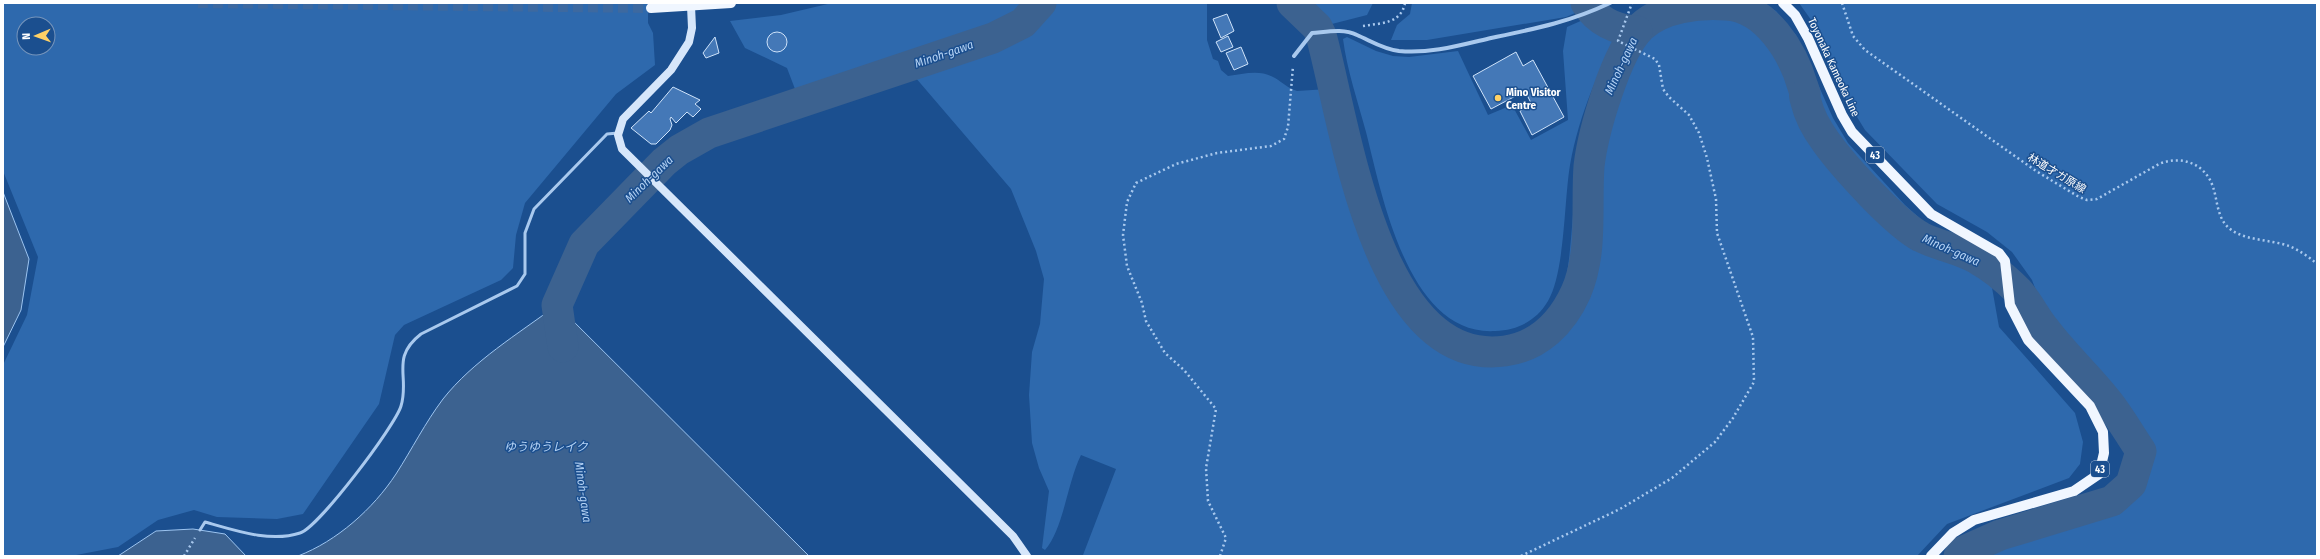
<svg xmlns="http://www.w3.org/2000/svg" width="2320" height="559" viewBox="0 0 2320 559" font-family="'Fira Sans Condensed','Noto Sans JP',sans-serif">
	<style>
		.green { fill: #2e69ad; fill-rule: evenodd }
		.water { fill: #3c6290; stroke: #9cc4f0 }
		.lines { fill: none; stroke-linecap: round; stroke-linejoin: round }
		.river { stroke: #3c6290; stroke-width: 31 }
		.building { fill: #4478b7; stroke: #cfe3fa }
		.primary-tunnel { stroke: #3d69a0; stroke-width: 10; stroke-dasharray: 10 5; stroke-linecap: butt }
		.path { stroke: #a9c9ee; stroke-width: 2.5; stroke-dasharray: 2 3; stroke-linecap: butt }
		.lane { stroke: #a9c9ee; stroke-width: 3 }
		.street { stroke: #a9c9ee; stroke-width: 4 }
		.secondary { stroke: #d6e6fa; stroke-width: 8 }
		.primary { stroke: #f0f6ff; stroke-width: 10 }
		.poi-dot { fill: #ffd166; stroke: #1b4f8f; stroke-width: 1.5 }
		.labels { text-anchor: middle; stroke-width: 3; stroke-linejoin: round; paint-order: stroke }
		.shield { fill: #1b4f8f; stroke: #bbcadd; stroke-width: 1 }
		.shield-label { font-size: 10px; font-weight: bold; fill: #fff }
		.street-label { font-size: 11px; fill: #fff; stroke: #1b4f8f }
		.poi-label { font-size: 11px; font-weight: bold; fill: #fff; stroke: #1b4f8f; text-anchor: start }
		.water-label { font-size: 12px; font-style: italic; fill: #b5d3f5; stroke: #1b4f8f }
	</style>
	<rect width="100%" height="100%" fill="#1b4f8f"/>
	<g class="green">
		<path d="M3 3H648V23L653 33 655 65 616 94 525 203 516 235 513 268 501 280 404 325 395 335 379 404 303 514 277 519 217 517 194 510 158 520 118 547 71 556H3V365L27 315 38 257 3 171ZM24 24H48V48H24Z"/>
		<path d="M832 3H1026L1010 17 992 27 861 71 858 68 795 89 787 68 745 48 730 21 781 15Z"/>
		<path d="M1056 3H1207V40L1213 59 1218 61 1221 70 1228 76C1244 74 1260 69 1275 78 1283 83 1288 88 1297 91L1343 88C1364 164 1383 314 1471 341 1503 350 1545 334 1559 303 1570 278 1571 232 1574 204 1581 155 1593 110 1612 64 1616 53 1624 31 1631 23 1639 14 1652 7 1663 4 1673 1 1686 3 1696 3 1718 3 1741 1 1763 3L1776 11 1796 35 1833 118 1848 143 1905 205 1991 282 1999 327 2075 413 2083 442 2080 464 2069 478 1947 524 1917 556H1063L1083 555 1116 469 1081 455C1067 483 1064 528 1045 550L1042 548 1049 491 1039 468 1032 443 1029 395 1032 352 1040 324 1044 279 1036 251 1011 189 915 77C962 60 1027 47 1056 3Z"/>
		<path d="M1305 3H1373L1367 15 1324 26Z"/>
		<path d="M1412 3H1596V4L1566 17 1427 40H1391L1397 25 1410 14Z"/>
		<path d="M1799 3H2317V556H1979L2119 512 2140 491 2154 446 2131 414 2047 319 2032 280 2012 252 1987 232 1937 204 1865 130 1846 99 1814 24Z"/>
		<path d="M1601 12 1623 23C1599 71 1580 111 1570 165 1564 201 1565 272 1548 301 1536 321 1518 330 1495 331 1408 336 1382 195 1366 132 1358 102 1347 70 1343 39L1347 37 1376 51 1393 56 1409 57 1458 51 1488 115 1512 105 1531 140 1568 120 1563 51 1567 27Z"/>
	</g>
	<g class="water">
		<path d="M3 192 29 259 21 310 3 347Z"/>
		<path d="M557 305 809 556H298C337 541 373 509 396 474 412 449 425 423 443 399 473 361 518 334 557 305Z"/>
		<path d="M193 529 225 534 246 556H118L156 531Z"/>
	</g>
	<g class="lines">
		<g class="river">
			<path d="M1292 3 1317 27 1321 35C1345 121 1375 369 1505 351 1539 346 1562 323 1576 292 1593 253 1586 207 1589 166 1593 132 1616 51 1641 27 1662 7 1699 3 1726 5 1766 7 1793 52 1803 87 1808 101 1802 88 1806 102 1809 115 1818 131 1826 142 1844 167 1895 223 1921 237 1939 246 1960 249 1977 259 1990 266 2007 280 2018 291 2028 302 2035 317 2044 328 2063 354 2088 376 2108 402 2120 417 2130 435 2141 451L2131 484 2112 501 2000 535 1962 552 1959 556"/>
			<path d="M1586 3C1597 21 1616 30 1637 31"/>
			<path d="M563 347 557 305 584 244 664 162 679 150 709 133 993 38 1023 23 1041 3"/>
		</g>
	</g>
	<g class="building">
		<path d="M1227 14 1234 31 1221 38 1213 19Z"/>
		<circle cx="777" cy="42" r="10"/>
		<path d="M1228 36 1233 47 1221 52 1216 42Z"/>
		<path d="M715 37 719 53 706 58 703 53Z"/>
		<path d="M1241 47 1248 64 1234 70 1226 53Z"/>
		<path d="M1516 52 1523 66 1533 60 1564 117 1532 135 1520 111 1532 105 1525 91 1491 109 1473 76Z"/>
		<path d="M673 87 700 100 695 104 701 109 693 117 687 112 676 123 671 117 670 119 672 125 670 130 656 144H651L631 128 649 111 651 113Z"/>
	</g>
	<g class="lines">
		<path class="primary-tunnel" d="M198 3 651 8"/>
		<g class="path">
			<path d="M1842 3 1853 36 1865 50 2036 171 2079 197 2087 200 2097 199 2159 164C2181 155 2205 163 2213 187 2217 198 2217 215 2226 225 2239 241 2270 239 2289 246 2299 250 2309 257 2317 264"/>
			<path d="M1363 26C1381 23 1401 24 1405 3"/>
			<path d="M184 556 195 538"/>
			<path d="M1220 556 1226 538 1208 501 1206 468 1216 409 1184 370 1165 353 1146 321 1142 303 1127 266 1123 235 1127 202 1136 183 1176 164 1217 153 1271 146 1284 139 1288 127 1293 66"/>
			<path d="M1521 556 1620 509 1672 478 1715 442 1733 418 1754 382 1753 337 1717 233 1716 199 1707 158 1699 133 1689 115 1669 97 1663 89 1659 65 1655 59 1618 41 1632 3"/>
		</g>
		<path class="lane" d="M200 530 205 522C234 530 270 543 300 533 318 528 395 426 401 406 410 377 390 358 421 334L517 286 525 274V233L534 209 607 134 618 133"/>
		<path class="street" d="M1294 56 1312 33C1326 32 1343 28 1357 35 1371 41 1383 49 1399 51 1430 54 1461 45 1491 38 1534 29 1570 22 1610 3"/>
		<path class="secondary" d="M691 6 692 28 689 42 671 70 623 119 618 135 622 149 1013 536 1027 556"/>
		<g class="primary">
			<path d="M1783 3 1795 15 1808 38 1842 115 1852 132 1931 214 1999 253 2005 261 2010 305 2028 340 2090 406 2103 432 2104 453 2099 474 2074 491 1974 520 1953 533 1931 556"/>
			<path d="M651 8 731 3"/>
		</g>
	</g>
	<circle class="poi-dot" cx="1498" cy="98" r="4"/>
	<g class="labels">
		<g class="shield">
			<rect x="1866" y="147" width="18" height="16" rx="3"/>
			<rect x="2091" y="461" width="18" height="16" rx="3"/>
		</g>
		<g class="shield-label">
			<text x="1875" y="159">43</text>
			<text x="2100" y="473">43</text>
		</g>
		<g class="street-label">
			<text transform="translate(1834 67) rotate(65)" y="4">Toyonaka Kameoka Line</text>
			<text transform="translate(2057 173) rotate(31)" y="4">林道才ガ原線</text>
		</g>
		<g class="poi-label">
			<text x="1506" y="96">Mino Visitor<tspan x="1506" dy="13">Centre</tspan></text>
		</g>
		<g class="water-label">
			<text transform="translate(944 54) rotate(-19)" y="4">Minoh-gawa</text>
			<text transform="translate(1621 66) rotate(-65)" y="4">Minoh-gawa</text>
			<text transform="translate(649 179) rotate(-44)" y="4">Minoh-gawa</text>
			<text transform="translate(1951 250) rotate(24)" y="4">Minoh-gawa</text>
			<text x="546" y="451">ゆうゆうレイク</text>
			<text transform="translate(583 492) rotate(82)" y="4">Minoh-gawa</text>
		</g>
	</g>
	<rect width="2320" height="559" fill="none" stroke="#ffffff" stroke-width="8"/>
	<g transform="translate(36 36) rotate(268)"><circle r="19" fill="#1b4f8f" stroke="#7695bc"/>
	<path d="M0-3L7 15L0 10L-7 15Z" fill="#ffd166"/>
	<text y="-6" font-size="11" font-weight="bold" text-anchor="middle" fill="#ffffff">N</text>
	</g>
</svg>
